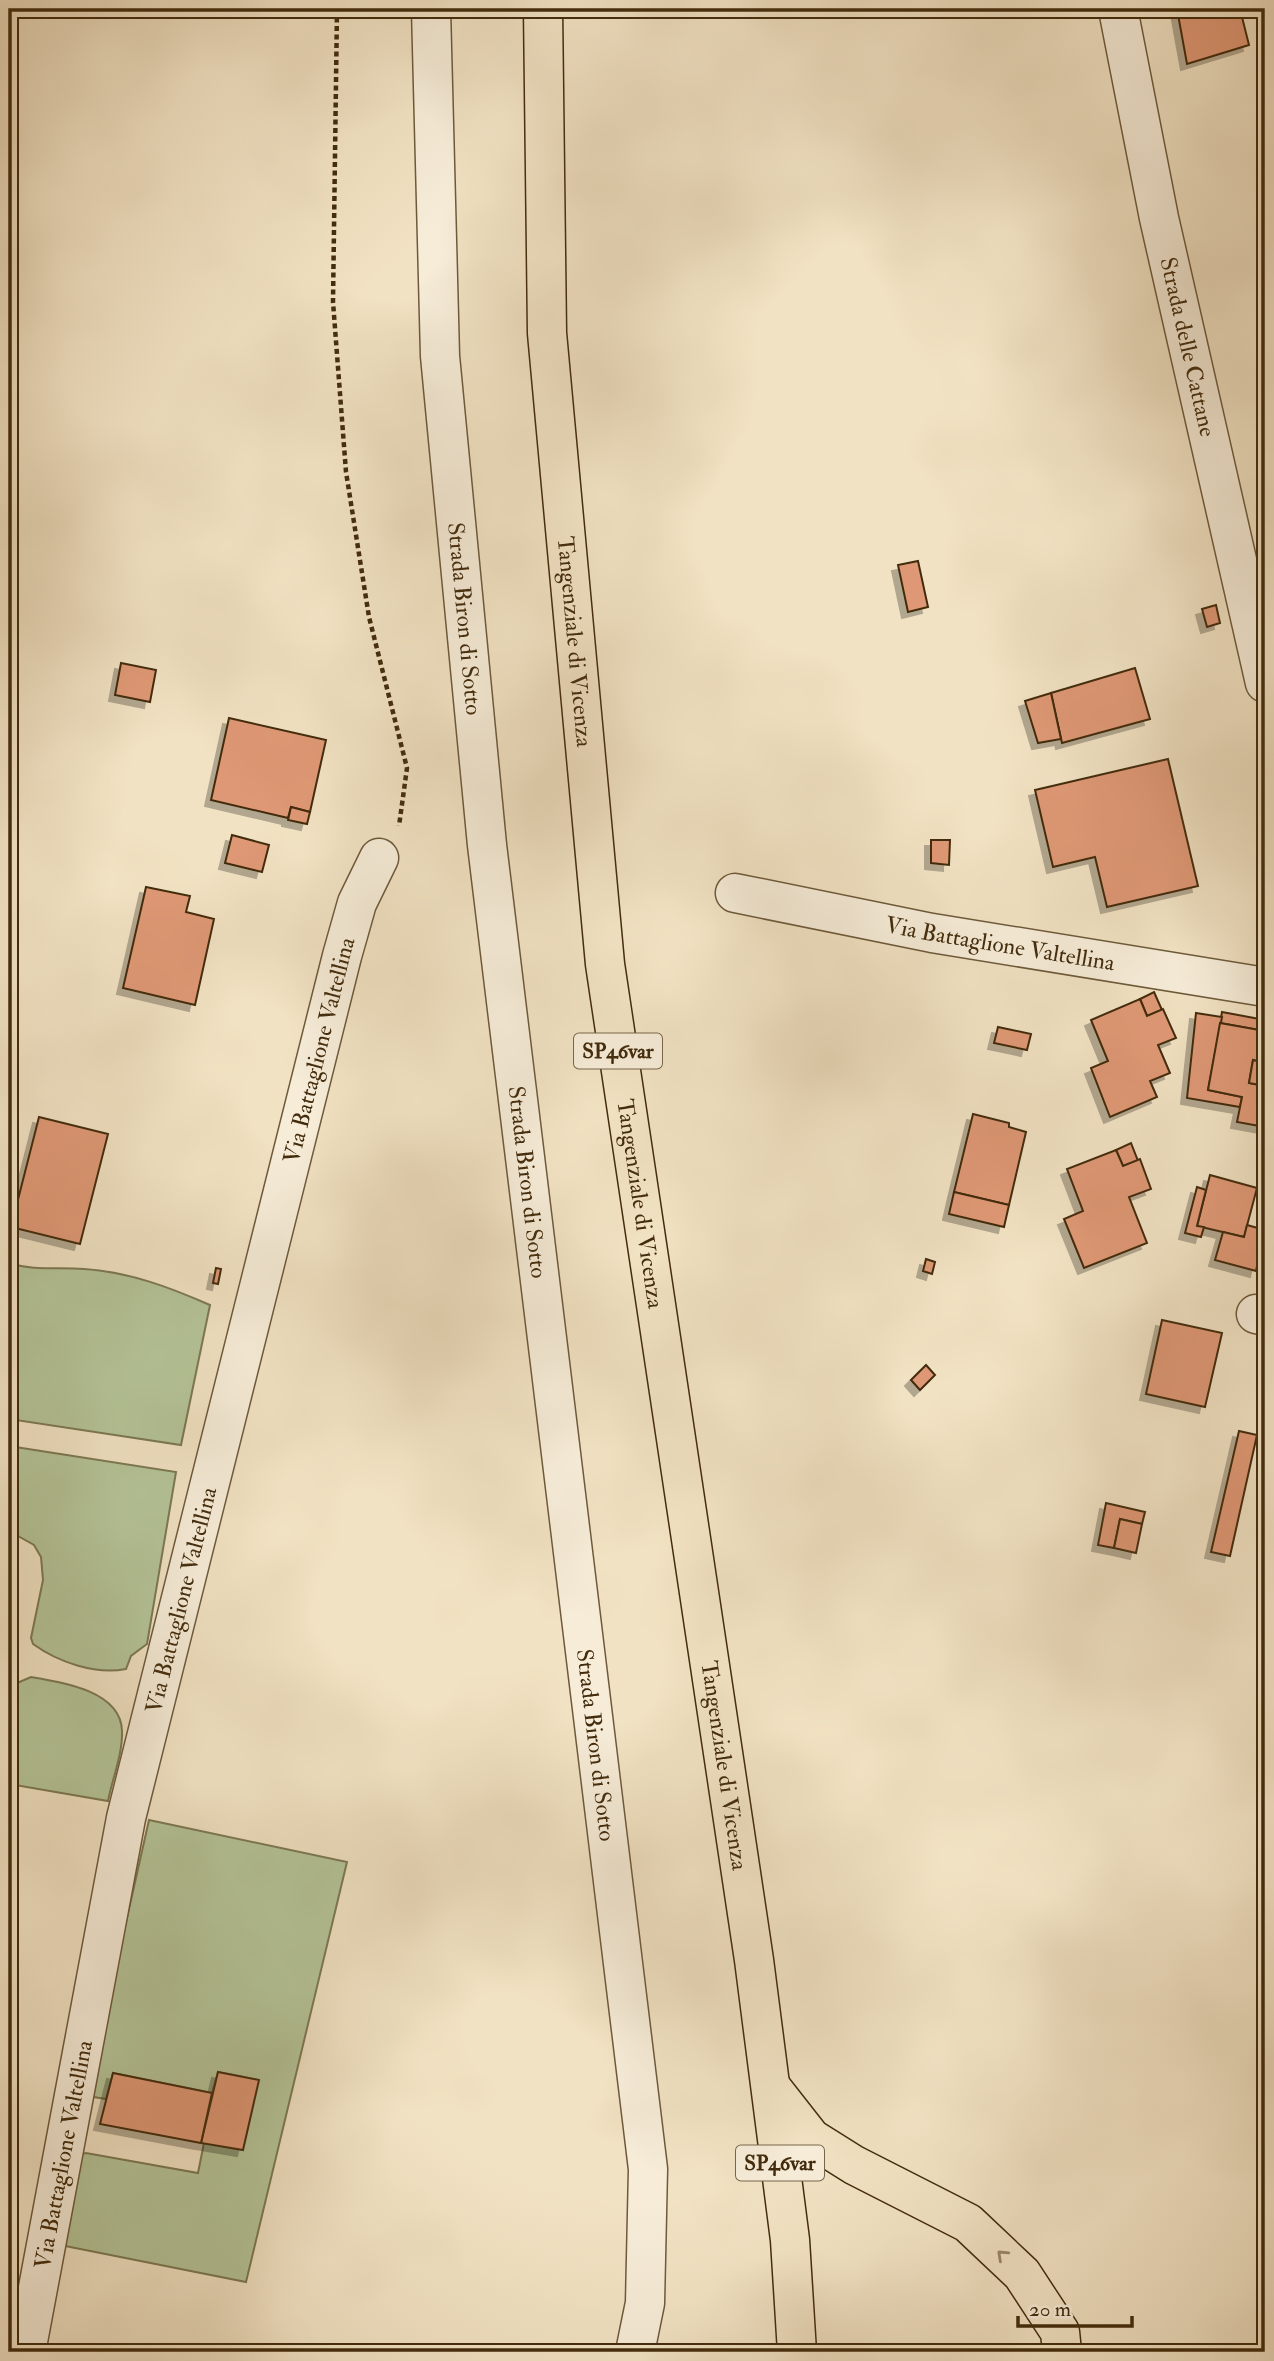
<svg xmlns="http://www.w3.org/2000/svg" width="1274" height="2361" viewBox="0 0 1274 2361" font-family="'IM FELL Double Pica',serif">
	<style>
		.green { fill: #b4c498; stroke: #7c7852; stroke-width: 2 }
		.building { fill: #df9874; stroke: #432c0d; stroke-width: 2; filter: url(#shadow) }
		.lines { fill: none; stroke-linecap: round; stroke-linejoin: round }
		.minor-casing { stroke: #6e5a3a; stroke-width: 41 }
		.highway-casing { stroke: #432c0d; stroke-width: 41 }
		.path { stroke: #432c0d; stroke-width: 4.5; stroke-dasharray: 5 3.5; stroke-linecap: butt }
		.minor { stroke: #f6ecd8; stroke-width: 38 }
		.highway { stroke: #f1e2c3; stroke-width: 38 }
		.oneway { stroke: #9a8768 }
		.labels { text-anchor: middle; stroke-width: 5; stroke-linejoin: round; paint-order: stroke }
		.shield { fill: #f6ecd8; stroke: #79664a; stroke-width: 2 }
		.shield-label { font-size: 21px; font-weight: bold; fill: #432c0d }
		.street-label { font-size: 23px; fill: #432c0d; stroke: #f6ecd8 }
	</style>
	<defs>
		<filter id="shadow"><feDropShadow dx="-6" dy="6" stdDeviation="0" flood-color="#0004"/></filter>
	</defs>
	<rect width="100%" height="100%" fill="#f1e2c3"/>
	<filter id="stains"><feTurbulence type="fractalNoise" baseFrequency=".00286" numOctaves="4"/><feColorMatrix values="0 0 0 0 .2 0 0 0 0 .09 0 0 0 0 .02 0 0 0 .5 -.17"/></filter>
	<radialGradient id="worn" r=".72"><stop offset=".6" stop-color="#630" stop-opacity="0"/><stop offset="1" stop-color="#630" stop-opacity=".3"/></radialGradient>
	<g class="green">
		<path d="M9 1263C34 1271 58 1267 84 1269 129 1272 169 1287 210 1305L181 1445 9 1419Z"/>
		<path d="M9 1446 176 1472 147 1644 131 1656 126 1669C95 1675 58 1662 33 1644L31 1638 43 1580 41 1557 34 1545 9 1531Z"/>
		<path d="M31 1677C62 1682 121 1691 122 1731 123 1753 112 1780 108 1801L9 1784V1710L17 1683Z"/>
		<path d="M149 1820 347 1862 246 2282 55 2244 74 2156 86 2153 198 2173 204 2143 258 2080 218 2072 212 2093 113 2073 106 2099 87 2096Z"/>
	</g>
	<g class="building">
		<path d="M1177 9H1240L1249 45 1187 64Z"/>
		<path d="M918 561 928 607 908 612 898 565Z"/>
		<path d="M1216 605 1220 623 1207 627 1202 609Z"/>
		<path d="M121 663 156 670 150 702 115 695Z"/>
		<path d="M1135 668 1150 719 1062 743 1051 693Z"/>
		<path d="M1051 693 1061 739 1038 743 1025 701Z"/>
		<path d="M229 718 326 740 310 812 291 807 288 818 211 800Z"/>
		<path d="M1168 759 1198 886 1107 907 1095 857 1053 867 1035 790Z"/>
		<path d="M291 807 310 812 307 824 288 820Z"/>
		<path d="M232 835 269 845 262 872 225 863Z"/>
		<path d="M931 840H950L949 865 931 863Z"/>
		<path d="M146 887 190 896 186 912 214 919 195 1005 123 988Z"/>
		<path d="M1154 992 1162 1010 1147 1016 1140 999Z"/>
		<path d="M1140 999 1147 1016 1163 1009 1176 1038 1158 1045 1170 1073 1150 1081 1157 1097 1110 1117 1091 1068 1108 1061 1091 1020Z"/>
		<path d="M1222 1012 1265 1020V1031L1220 1023Z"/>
		<path d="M1196 1013 1222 1017 1208 1090 1242 1097 1240 1107 1187 1098Z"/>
		<path d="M1220 1023 1265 1031 1260 1062 1253 1060 1249 1083 1265 1086V1127L1237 1122 1242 1097 1208 1090Z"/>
		<path d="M998 1027 1031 1034 1027 1050 994 1043Z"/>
		<path d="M1265 1033V1063L1260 1062Z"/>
		<path d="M1253 1060 1265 1063V1086L1249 1083Z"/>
		<path d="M973 1114 1009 1123V1127L1026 1132 1009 1205 954 1192Z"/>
		<path d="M39 1117 108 1134 80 1244 11 1227Z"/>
		<path d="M1131 1143 1138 1161 1123 1166 1116 1150Z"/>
		<path d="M1116 1150 1123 1166 1140 1159 1151 1189 1129 1197 1147 1243 1084 1268 1064 1219 1083 1211 1067 1169Z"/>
		<path d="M1210 1175 1257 1188 1244 1237 1197 1226Z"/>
		<path d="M1197 1187 1206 1190 1197 1226 1204 1227 1201 1237 1185 1233Z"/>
		<path d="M954 1192 1009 1205 1004 1227 949 1214Z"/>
		<path d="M1247 1225 1265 1230 1256 1271 1215 1260 1223 1232 1244 1237Z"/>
		<path d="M926 1259 935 1262 932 1274 923 1271Z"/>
		<path d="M216 1268 221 1269 218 1284 213 1283Z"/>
		<path d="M1162 1320 1222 1333 1205 1407 1146 1394Z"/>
		<path d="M926 1365 935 1375 920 1390 911 1380Z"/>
		<path d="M1239 1431 1257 1435 1230 1556 1211 1552Z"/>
		<path d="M1106 1503 1145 1512 1142 1524 1120 1519 1114 1548 1098 1545Z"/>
		<path d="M1120 1519 1142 1524 1136 1553 1114 1548Z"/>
		<path d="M218 2072 259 2080 243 2150 201 2143Z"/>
		<path d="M113 2073 212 2093 201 2143 100 2124Z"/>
	</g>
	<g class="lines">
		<defs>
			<g id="minor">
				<path id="s1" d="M431 9 440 356 487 845 648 2169 645 2303 635 2352"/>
				<path id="s2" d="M1118 9 1159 218 1265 683"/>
				<path id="s3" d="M735 893 932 933 1265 987"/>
				<path d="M1256 1314 1265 1316"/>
				<path id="s4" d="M26 2352 126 1818 342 956 357 903 379 858"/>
			</g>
			<g id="highway">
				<path id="s5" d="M543 9 547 333 605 964 754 1960 790 2240 797 2352"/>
				<path d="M771 2087 811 2138 854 2165 968 2223 1022 2274 1060 2332 1062 2352"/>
			</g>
		</defs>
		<use href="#minor" class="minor-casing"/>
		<use href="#highway" class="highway-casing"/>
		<path class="path" d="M337 9 333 302 346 472 369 617 407 768 399 826"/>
		<use href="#minor" class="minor"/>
		<use href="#highway" class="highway"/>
	</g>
	<defs><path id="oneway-chevron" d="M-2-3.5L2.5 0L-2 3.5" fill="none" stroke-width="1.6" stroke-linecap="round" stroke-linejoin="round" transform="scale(1.75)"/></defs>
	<use class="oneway" href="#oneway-chevron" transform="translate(1002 2255) rotate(-137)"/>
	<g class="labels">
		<g class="shield">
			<rect x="574" y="1033.5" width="88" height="35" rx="5"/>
			<rect x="736" y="2145.5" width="88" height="35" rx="5"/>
		</g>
		<g class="shield-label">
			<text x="618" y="1058">SP46var</text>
			<text x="780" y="2170">SP46var</text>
		</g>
		<g class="street-label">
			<text dy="8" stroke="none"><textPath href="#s2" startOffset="345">Strada delle Cattane</textPath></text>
			<text dy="8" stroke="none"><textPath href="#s1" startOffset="611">Strada Biron di Sotto</textPath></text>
			<text dy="8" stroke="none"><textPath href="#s5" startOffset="634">Tangenziale di Vicenza</textPath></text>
			<text dy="8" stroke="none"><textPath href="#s3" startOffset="270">Via Battaglione Valtellina</textPath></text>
			<text dy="8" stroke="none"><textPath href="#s4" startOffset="1335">Via Battaglione Valtellina</textPath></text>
			<text dy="8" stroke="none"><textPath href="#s1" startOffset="1178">Strada Biron di Sotto</textPath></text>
			<text dy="8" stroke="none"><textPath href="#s5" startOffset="1200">Tangenziale di Vicenza</textPath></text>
			<text dy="8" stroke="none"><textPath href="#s4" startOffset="768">Via Battaglione Valtellina</textPath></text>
			<text dy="8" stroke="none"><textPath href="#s1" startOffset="1745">Strada Biron di Sotto</textPath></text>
			<text dy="8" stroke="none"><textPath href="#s5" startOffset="1768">Tangenziale di Vicenza</textPath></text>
			<text dy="8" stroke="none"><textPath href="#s4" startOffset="201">Via Battaglione Valtellina</textPath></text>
		</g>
	</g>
	<rect width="1274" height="2361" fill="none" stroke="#f1e2c3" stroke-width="35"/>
	<rect x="10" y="10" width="1253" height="2340" fill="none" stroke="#432c0d" stroke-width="3.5"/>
	<rect x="18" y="18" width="1239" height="2326" fill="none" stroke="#432c0d" stroke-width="2"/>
	<path d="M1018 2316v10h114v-10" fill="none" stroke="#432c0d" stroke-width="3.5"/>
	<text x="1029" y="2316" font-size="21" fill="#432c0d" stroke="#f6ecd8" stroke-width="5" paint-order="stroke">20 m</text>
	<rect width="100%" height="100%" filter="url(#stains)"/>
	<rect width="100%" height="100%" fill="url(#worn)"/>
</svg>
